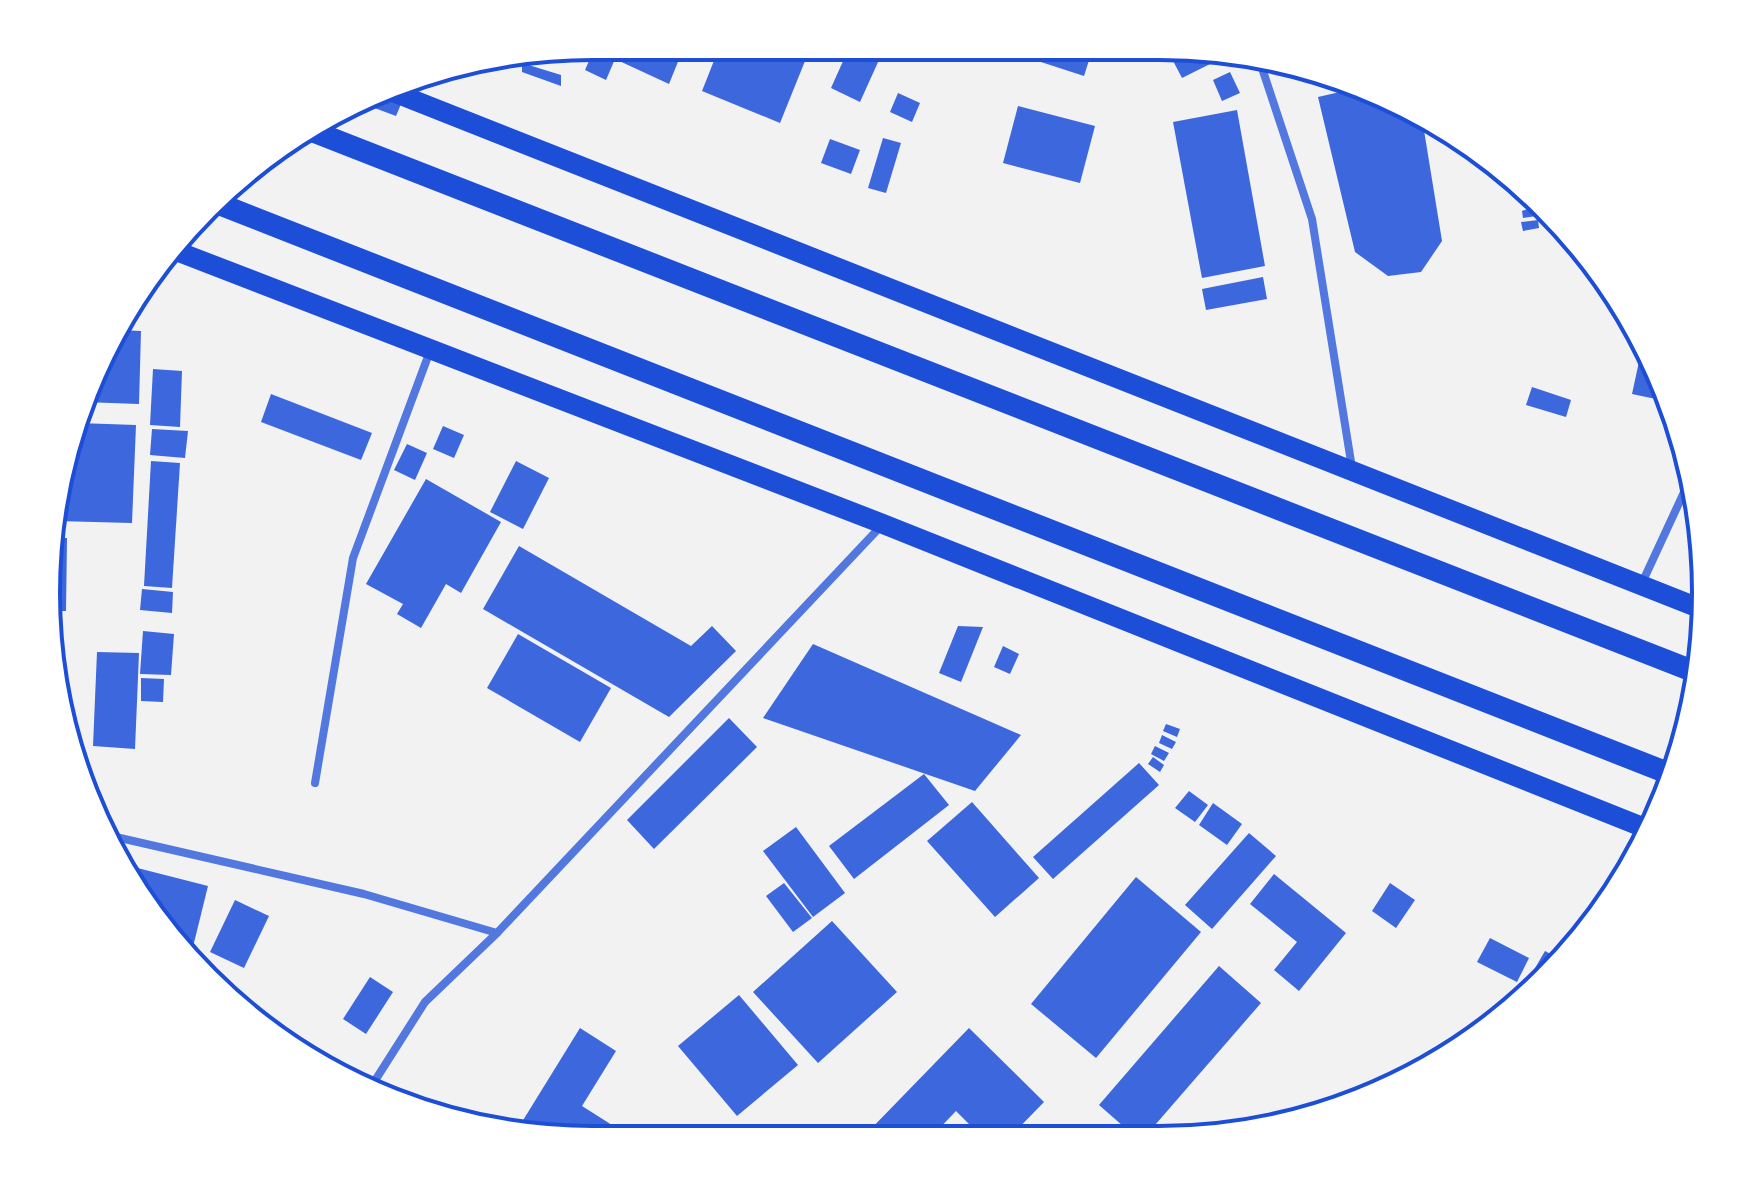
<svg xmlns="http://www.w3.org/2000/svg" width="1752" height="1186" viewBox="0 0 1752 1186" font-family="Overpass,sans-serif">
	<style>
		.building { fill: #3d67dc }
		.lines { fill: none; stroke-linecap: round; stroke-linejoin: round }
		.minor { stroke: #5277de; stroke-width: 8 }
		.primary { stroke: #1d4ed8; stroke-width: 20 }
		.trunk { stroke: #1d4ed8; stroke-width: 22 }
		.rim { fill: none; stroke: #1d4ed8; stroke-width: 4 }
	</style>
	<rect width="100%" height="100%" fill="#f2f2f2"/>
	<g class="building">
		<path d="M593 46 684 47 669 84 615 59 606 80 585 70 593 52 583 48Z"/>
		<path d="M719 48 777 49 805 61 780 123 702 91Z"/>
		<path d="M848 50 883 51 860 102 831 88Z"/>
		<path d="M1044 53 1091 54 1084 76 1041 62Z"/>
		<path d="M1170 55 1213 56 1216 61 1182 78Z"/>
		<path d="M522 63 561 75V86L522 72Z"/>
		<path d="M1230 72 1240 93 1222 101 1213 80Z"/>
		<path d="M1353 86 1401 103 1422 118 1442 241 1421 272 1388 276 1355 252 1318 97 1353 89Z"/>
		<path d="M898 93 920 103 912 122 890 112Z"/>
		<path d="M377 95 401 104 396 116 361 103Z"/>
		<path d="M1018 106 1095 126 1080 183 1003 163Z"/>
		<path d="M1237 110 1265 266 1202 278 1173 122Z"/>
		<path d="M883 138 901 143 886 193 868 188Z"/>
		<path d="M830 139 860 150 851 174 821 163Z"/>
		<path d="M1536 206 1537 216 1523 218 1522 211Z"/>
		<path d="M1538 220 1539 228 1523 231 1521 222Z"/>
		<path d="M1263 277 1267 299 1206 310 1202 289Z"/>
		<path d="M119 330 141 331 139 404 83 402 87 384Z"/>
		<path d="M1643 343 1664 383 1670 402 1632 394Z"/>
		<path d="M153 369 182 371 180 427 150 425Z"/>
		<path d="M1532 387 1571 400 1566 417 1526 405Z"/>
		<path d="M271 394 372 433 361 460 261 422Z"/>
		<path d="M78 423 136 425 132 523 56 521Z"/>
		<path d="M443 426 464 435 454 458 433 449Z"/>
		<path d="M152 429 188 431 185 458 150 455Z"/>
		<path d="M407 444 427 453 415 480 394 470Z"/>
		<path d="M151 461 180 463 172 588 144 586Z"/>
		<path d="M516 461 549 478 523 529 490 512Z"/>
		<path d="M426 479 501 522 461 593 446 584 421 628 397 614 403 604 366 584Z"/>
		<path d="M52 538H67L66 611H51L47 557Z"/>
		<path d="M519 546 691 646 712 626 736 651 669 717 483 609Z"/>
		<path d="M142 589 173 592 172 613 140 610Z"/>
		<path d="M958 626 983 627 961 682 939 673Z"/>
		<path d="M143 631 174 634 171 675 140 674Z"/>
		<path d="M518 634 611 688 580 742 487 688Z"/>
		<path d="M813 644 1021 735 975 791 763 718Z"/>
		<path d="M1003 646 1019 654 1010 674 994 667Z"/>
		<path d="M97 652 139 653 135 749 93 746Z"/>
		<path d="M141 678 164 679 163 702 141 701Z"/>
		<path d="M729 718 757 747 654 849 627 820Z"/>
		<path d="M1166 724 1180 729 1177 737 1163 731Z"/>
		<path d="M1162 735 1176 742 1172 749 1159 743Z"/>
		<path d="M1155 746 1169 753 1164 761 1151 754Z"/>
		<path d="M1153 757 1164 765 1160 772 1148 764Z"/>
		<path d="M1139 763 1159 785 1053 879 1033 857Z"/>
		<path d="M924 774 949 805 854 879 829 846Z"/>
		<path d="M1189 791 1208 805 1195 822 1175 808Z"/>
		<path d="M972 802 1039 878 995 917 927 841Z"/>
		<path d="M1213 803 1242 824 1227 845 1199 825Z"/>
		<path d="M796 827 845 893 813 917 763 851Z"/>
		<path d="M1249 833 1276 856 1212 929 1185 905Z"/>
		<path d="M118 863 208 886 190 959 119 866Z"/>
		<path d="M1274 874 1346 933 1299 991 1274 970 1297 942 1250 904Z"/>
		<path d="M1136 877 1201 932 1096 1058 1031 1004Z"/>
		<path d="M784 883 812 918 793 932 766 896Z"/>
		<path d="M1390 883 1415 900 1396 928 1372 911Z"/>
		<path d="M235 900 269 916 244 968 210 952Z"/>
		<path d="M832 921 897 992 818 1063 753 992Z"/>
		<path d="M1490 938 1529 958 1517 982 1477 962Z"/>
		<path d="M1545 951 1562 960 1546 979 1520 1001 1517 999Z"/>
		<path d="M1219 966 1261 1003 1142 1140H1139L1099 1105Z"/>
		<path d="M370 977 393 992 366 1034 343 1019Z"/>
		<path d="M739 995 798 1065 737 1116 678 1046Z"/>
		<path d="M1502 1002 1513 1006 1499 1018 1496 1016Z"/>
		<path d="M580 1028 616 1051 582 1106 623 1132 517 1130Z"/>
		<path d="M969 1028 1044 1102 1009 1138 959 1137 970 1125 956 1111 932 1136 865 1135Z"/>
	</g>
	<g class="lines">
		<g class="minor">
			<path d="M1258 56 1312 219 1352 468"/>
			<path d="M1642 583 1692 475"/>
			<path d="M315 783 353 558 430 351"/>
			<path d="M107 835 364 894 497 933 882 525"/>
			<path d="M369 1090 425 1002 497 933"/>
		</g>
		<g class="primary">
			<path d="M388 90 1704 610"/>
			<path d="M171 249 883 524 1650 830"/>
		</g>
		<g class="trunk">
			<path d="M307 129 1698 673"/>
			<path d="M219 204 1673 775"/>
		</g>
	</g>
	<path d="M0 0H1752V1186H0ZM593 60H1159A533 533 0 0 1 1692 593V593A533 533 0 0 1 1159 1126H593A533 533 0 0 1 60 593V593A533 533 0 0 1 593 60Z" fill="#fff" fill-rule="evenodd"/>
	<path class="rim" d="M593 60H1159A533 533 0 0 1 1692 593V593A533 533 0 0 1 1159 1126H593A533 533 0 0 1 60 593V593A533 533 0 0 1 593 60Z"/>
</svg>
